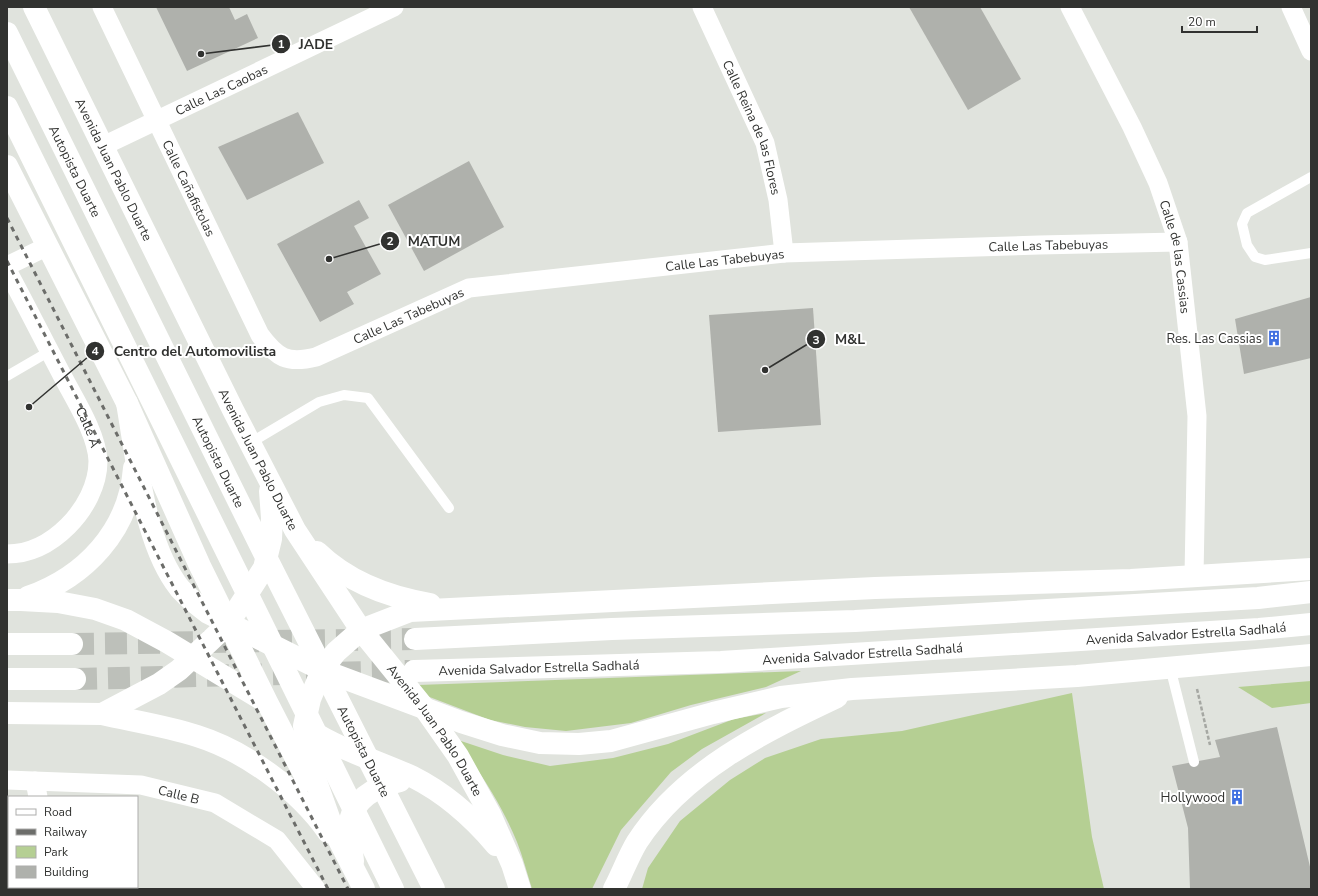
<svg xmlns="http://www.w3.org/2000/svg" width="1318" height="896" viewBox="0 0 1318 896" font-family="'Nunito Sans',sans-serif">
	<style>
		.green { fill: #b5cf93 }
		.building { fill: #afb1ac }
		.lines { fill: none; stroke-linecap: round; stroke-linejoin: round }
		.primary-tunnel { stroke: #bdc0ba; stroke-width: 22; stroke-dasharray: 22 11; stroke-linecap: butt }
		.path { stroke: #a6a8a3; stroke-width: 2.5; stroke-dasharray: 4 2; stroke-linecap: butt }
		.lane { stroke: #fff; stroke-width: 10 }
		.street { stroke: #fff; stroke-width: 19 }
		.secondary { stroke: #fff; stroke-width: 22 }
		.primary { stroke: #fff; stroke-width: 22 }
		.highway { stroke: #fff; stroke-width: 22 }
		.rail { stroke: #6c6d6a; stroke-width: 3; stroke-dasharray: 5 5; stroke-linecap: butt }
		.labels { text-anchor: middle; stroke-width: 4; stroke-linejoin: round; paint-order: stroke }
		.street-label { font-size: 13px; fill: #313230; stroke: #fff }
		.poi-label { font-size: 13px; fill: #313230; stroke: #fff; text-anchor: end }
		.leader { fill: none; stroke: #313230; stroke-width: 1.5 }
		.callout-dot { fill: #313230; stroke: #fff; stroke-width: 1.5 }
		.mark-label { font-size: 12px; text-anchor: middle; font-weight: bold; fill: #fff }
		.callout-label { font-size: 14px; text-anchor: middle; font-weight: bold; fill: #313230; stroke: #fff; stroke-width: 4; stroke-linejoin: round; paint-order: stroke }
	</style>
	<rect width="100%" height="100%" fill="#e0e3dd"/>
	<g class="green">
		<path d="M801 671 766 687 691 705 631 723 566 731 525 727 490 720 419 693 418 685Z"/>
		<path d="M1311 681V703L1272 708 1238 687Z"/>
		<path d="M1072 693 1092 837 1104 889H642L648 868 680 821 730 780 765 758 821 739 902 731Z"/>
		<path d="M766 713 702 749 671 772 621 830 592 889H532C527 873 523 857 517 842 502 805 479 770 455 739L503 755 550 766 613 758 668 744 734 719Z"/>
	</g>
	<g class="building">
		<path d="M156 7H229L235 20 247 14 258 38 187 71Z"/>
		<path d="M909 7H980L1021 79 968 110Z"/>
		<path d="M298 112 324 163 247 200 218 147Z"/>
		<path d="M469 161 504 227 424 271 388 205Z"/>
		<path d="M359 200 369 218 354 226 381 274 347 292 354 304 320 322 277 244Z"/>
		<path d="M1311 297V358L1244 374 1235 319Z"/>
		<path d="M813 308 821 425 718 432 709 315Z"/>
		<path d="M1277 727 1311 871V889H1190L1188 828 1172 766 1220 757 1215 740Z"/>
	</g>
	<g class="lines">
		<g class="primary-tunnel">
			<path d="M72 644 415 639"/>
			<path d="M75 679 410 671"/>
		</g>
		<path class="path" d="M1197 689 1210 745"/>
		<g class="lane">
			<path d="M1311 177 1247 213 1242 224 1247 245 1255 257 1265 260 1311 253"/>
			<path d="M7 376 50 351"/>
			<path d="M250 443 319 402 344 395 368 398 449 508"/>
			<path d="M1170 667 1194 762"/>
		</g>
		<g class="street">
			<path id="s1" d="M102 7 260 335C277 358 287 364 316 357L469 288 784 253 1039 245 1178 242"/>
			<path id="s2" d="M702 7 765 143 778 200 784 253"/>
			<path id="s3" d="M1070 7 1132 127 1158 183 1178 242 1197 416 1194 576"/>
			<path d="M1291 7 1311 51"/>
			<path id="s4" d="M103 146 394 7"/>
			<path d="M7 266 48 246"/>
			<path id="s5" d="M7 270C26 305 44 341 63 377 75 400 97 434 98 461 98 485 85 509 68 526 51 543 31 554 7 554"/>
			<path id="s6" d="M7 780 141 785 215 803 277 840 316 889"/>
			<path d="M35 781 38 797"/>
			<path d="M52 887 53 889"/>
		</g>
		<g class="secondary">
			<path d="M7 600H21"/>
			<path d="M7 713 102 714"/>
		</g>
		<g class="primary">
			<path id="s7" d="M34 7 233 410 295 530 361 630 425 709 458 756 490 814 512 864 520 889"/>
			<path d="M7 166 127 403 200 566 267 702 307 780"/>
			<path d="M127 403C137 459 143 535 175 582 183 595 197 604 208 613L322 670 461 722 502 735 540 743 579 744 611 741 713 713 781 697 852 689 1077 676 1311 655"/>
			<path d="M317 552C348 582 388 597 430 604"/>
			<path d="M28 597C85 577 129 531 134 468"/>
			<path d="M21 600 58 602 95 609 126 620 167 642 266 702"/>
			<path d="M415 639 612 629 855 621 1258 598 1311 592"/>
			<path d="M7 644H72"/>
			<path id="s8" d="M414 671 721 662 1259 629 1311 624"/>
			<path d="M7 679H75"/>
			<path d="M102 714 159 684 179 670 228 624 264 568 271 539 272 518 270 491"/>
			<path d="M102 714C133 721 166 726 197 736 245 751 299 790 328 832"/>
			<path d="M308 729C340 750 378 761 413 777 445 793 473 818 496 845"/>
			<path d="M327 817 364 889"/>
			<path d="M333 829 312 770 304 726 310 699 322 670 336 652 361 630 410 611 875 588 1131 580 1311 569"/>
			<path d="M353 861C352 850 348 830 350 820 356 797 378 786 400 781"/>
			<path d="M614 889C622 874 628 857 637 842 683 771 763 732 837 697"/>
		</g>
		<g class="highway">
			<path id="s9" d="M7 33 263 551 434 889"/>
			<path d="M7 107 393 889"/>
		</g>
		<g class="rail">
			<path d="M7 218 348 889"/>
			<path d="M7 261 328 889"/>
		</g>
	</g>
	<defs>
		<symbol id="building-bare" viewBox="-9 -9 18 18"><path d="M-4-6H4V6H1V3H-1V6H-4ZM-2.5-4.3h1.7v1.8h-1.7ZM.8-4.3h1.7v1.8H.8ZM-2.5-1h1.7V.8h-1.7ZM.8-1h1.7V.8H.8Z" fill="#4070e1" stroke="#fff" stroke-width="2.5" paint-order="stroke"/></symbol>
	</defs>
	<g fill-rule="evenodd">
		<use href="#building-bare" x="1263" y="327" width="22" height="22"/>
		<use href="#building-bare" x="1226" y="786" width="22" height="22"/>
	</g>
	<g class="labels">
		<g class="street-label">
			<text dy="5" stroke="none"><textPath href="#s4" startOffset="131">Calle Las Caobas</textPath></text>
			<text dy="5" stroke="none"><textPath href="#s2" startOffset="131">Calle Reina de las Flores</textPath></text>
			<text dy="5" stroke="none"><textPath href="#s7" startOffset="181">Avenida Juan Pablo Duarte</textPath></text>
			<text dy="5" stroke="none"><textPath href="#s9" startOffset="154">Autopista Duarte</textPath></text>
			<text dy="5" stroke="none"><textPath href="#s1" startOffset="201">Calle Cañafistolas</textPath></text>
			<text dy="5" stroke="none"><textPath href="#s1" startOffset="1179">Calle Las Tabebuyas</textPath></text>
			<text dy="5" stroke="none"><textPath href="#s3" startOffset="273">Calle de las Cassias</textPath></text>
			<text dy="5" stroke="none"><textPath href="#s1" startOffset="855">Calle Las Tabebuyas</textPath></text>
			<text dy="5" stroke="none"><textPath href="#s1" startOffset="531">Calle Las Tabebuyas</textPath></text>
			<text dy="5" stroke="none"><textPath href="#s5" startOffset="177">Calle A</textPath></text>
			<text dy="5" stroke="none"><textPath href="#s7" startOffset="505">Avenida Juan Pablo Duarte</textPath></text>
			<text dy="5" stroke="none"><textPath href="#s9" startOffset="478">Autopista Duarte</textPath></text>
			<text dy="5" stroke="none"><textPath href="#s8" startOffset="773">Avenida Salvador Estrella Sadhalá</textPath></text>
			<text dy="5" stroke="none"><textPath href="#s8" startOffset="449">Avenida Salvador Estrella Sadhalá</textPath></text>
			<text dy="5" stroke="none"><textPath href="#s8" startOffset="125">Avenida Salvador Estrella Sadhalá</textPath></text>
			<text dy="5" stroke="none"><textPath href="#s7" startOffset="829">Avenida Juan Pablo Duarte</textPath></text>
			<text dy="5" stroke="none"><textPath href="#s9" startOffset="802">Autopista Duarte</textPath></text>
			<text dy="5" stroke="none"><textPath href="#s6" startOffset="173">Calle B</textPath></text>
		</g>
		<g class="poi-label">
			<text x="1262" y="343">Res. Las Cassias</text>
			<text x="1225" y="802">Hollywood</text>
		</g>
	</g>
	<path class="leader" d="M201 54L281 44M329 259L390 241M765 370L816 339M29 407L95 351"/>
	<g class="callout-dot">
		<circle cx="201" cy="54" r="4"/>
		<circle cx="329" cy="259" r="4"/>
		<circle cx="765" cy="370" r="4"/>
		<circle cx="29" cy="407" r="4"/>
		<circle cx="281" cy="44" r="10"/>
		<circle cx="390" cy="241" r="10"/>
		<circle cx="816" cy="339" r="10"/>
		<circle cx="95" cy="351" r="10"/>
	</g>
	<g class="mark-label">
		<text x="281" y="48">1</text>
		<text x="390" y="245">2</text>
		<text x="816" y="344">3</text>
		<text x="95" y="355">4</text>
	</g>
	<g class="callout-label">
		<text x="316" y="49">JADE</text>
		<text x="434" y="246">MATUM</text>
		<text x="850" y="344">M&amp;L</text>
		<text x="195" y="356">Centro del Automovilista</text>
	</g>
	<rect width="1318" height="896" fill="none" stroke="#313230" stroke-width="16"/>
	<rect x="8" y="796" width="130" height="92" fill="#ffffff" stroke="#adadac"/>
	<rect x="16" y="809" width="20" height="6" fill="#ffffff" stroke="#adadac"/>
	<text x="44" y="816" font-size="12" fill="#313230">Road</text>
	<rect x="16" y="829" width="20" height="6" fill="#6c6d6a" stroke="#adadac"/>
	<text x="44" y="836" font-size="12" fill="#313230">Railway</text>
	<rect x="16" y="846" width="20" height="12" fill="#b5cf93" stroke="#adadac"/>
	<text x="44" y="856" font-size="12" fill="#313230">Park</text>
	<rect x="16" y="866" width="20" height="12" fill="#afb1ac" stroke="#adadac"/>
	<text x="44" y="876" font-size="12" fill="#313230">Building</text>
	<path d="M1182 26v6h75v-6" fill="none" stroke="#313230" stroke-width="2"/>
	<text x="1188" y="26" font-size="12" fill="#313230" stroke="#ffffff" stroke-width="3" paint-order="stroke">20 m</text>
</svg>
